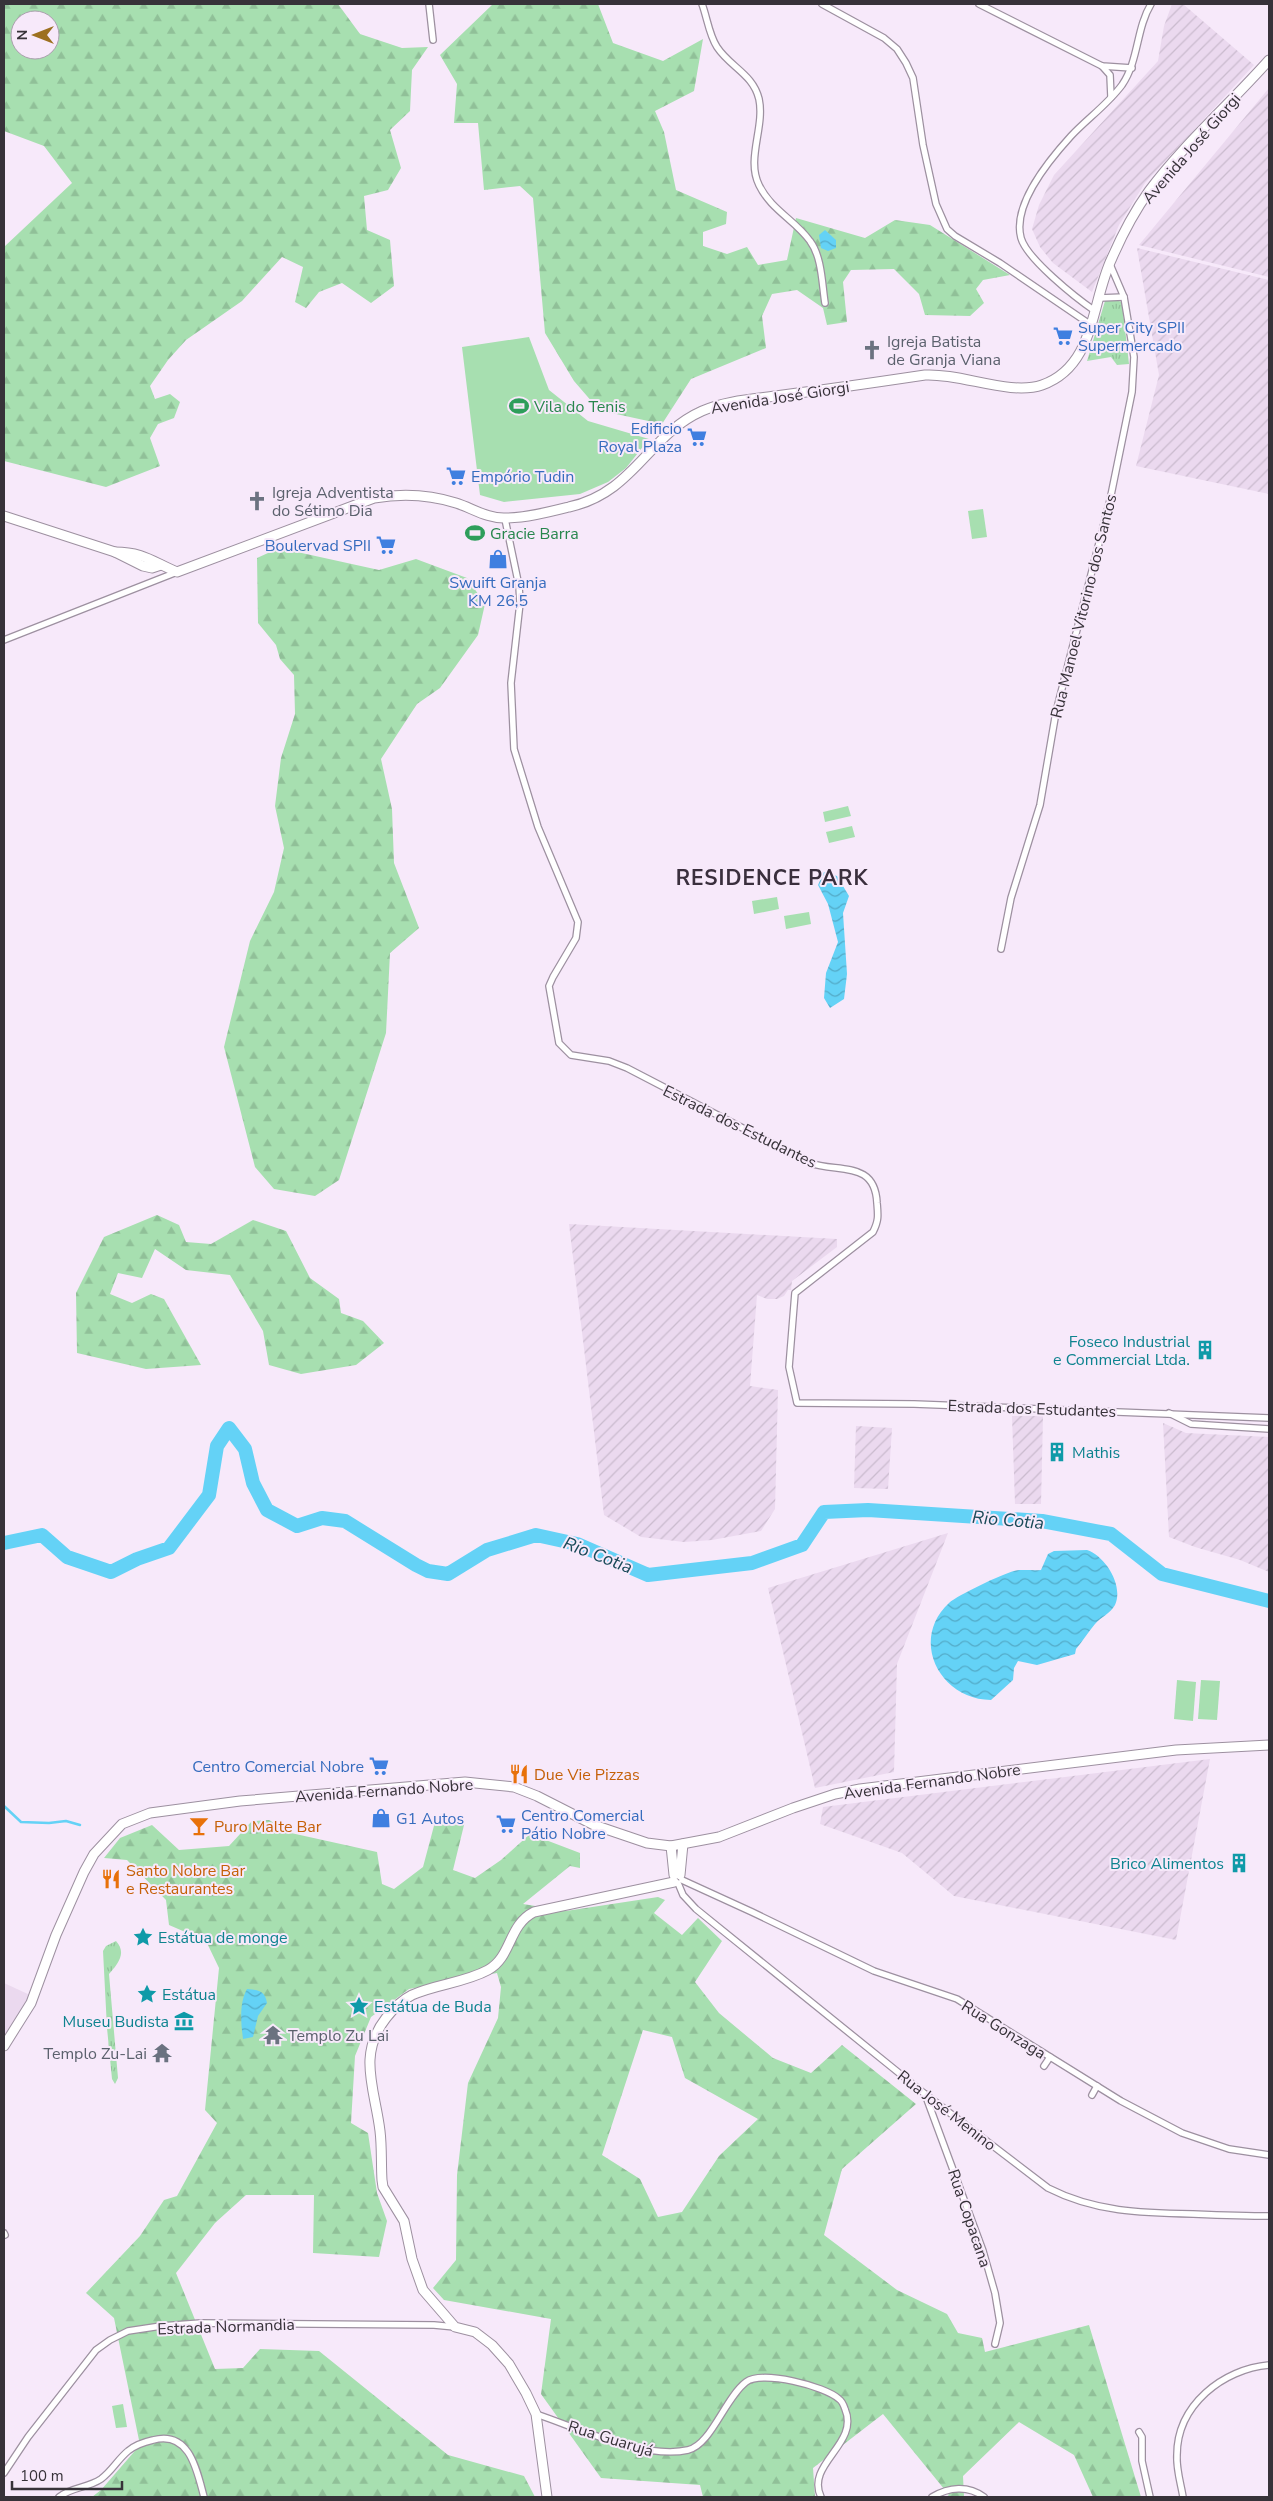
<svg xmlns="http://www.w3.org/2000/svg" width="1273" height="2501" viewBox="0 0 1273 2501" font-family="'Nunito Sans',sans-serif">
	<style>
		.built { fill: #ebd9ef }
		.industrial { fill: url(#industrial-furrows) }
		.grass { fill: url(#grass-tufts) }
		.forest { fill: url(#forest-firs); fill-rule: evenodd }
		.pitch { fill: #a7dfb0 }
		.water { fill: url(#water-waves) }
		.lines { fill: none; stroke-linecap: round; stroke-linejoin: round }
		.stream { stroke: #64d2f6; stroke-width: 2.5 }
		.river { stroke: #64d2f6; stroke-width: 14 }
		.street-casing { stroke: #9d90a0; stroke-width: 8 }
		.secondary-casing { stroke: #9d90a0; stroke-width: 11 }
		.street { stroke: #fff; stroke-width: 5.5 }
		.secondary { stroke: #fff; stroke-width: 9 }
		.labels { text-anchor: middle; stroke-width: 4; stroke-linejoin: round; paint-order: stroke }
		.street-label { font-size: 16px; fill: #373239; stroke: #f7e9fa }
		.shop-label { font-size: 16px; fill: #366cbe; stroke: #f7e9fa; text-anchor: start }
		.worship-label { font-size: 16px; fill: #5b616d; stroke: #f7e9fa; text-anchor: start }
		.leisure-label { font-size: 16px; fill: #27864d; stroke: #f7e9fa; text-anchor: start }
		.culture-label { font-size: 16px; fill: #0d838f; stroke: #f7e9fa; text-anchor: start }
		.food-label { font-size: 16px; fill: #c56008; stroke: #f7e9fa; text-anchor: start }
		.water-label { font-size: 18px; font-style: italic; fill: #1a4a59; stroke: #f7e9fa }
		.district-label { font-size: 21px; font-weight: bold; letter-spacing: 1px; fill: #3a2f3d; stroke: #f7e9fa }
	</style>
	<defs>
		<pattern id="industrial-furrows" width="10" height="10" patternUnits="userSpaceOnUse" patternTransform="scale(1.25)"><rect width="10" height="10" fill="#ebd9ef"/><path d="M-1 1l2-2M0 10L10 0M9 11l2-2" fill="none" stroke="#cabbce"/></pattern>
		<pattern id="grass-tufts" width="24" height="20" patternUnits="userSpaceOnUse" patternTransform="scale(1.25)"><rect width="24" height="20" fill="#a7dfb0"/><path d="M3 7l-1-3M5 7V3M7 7l1-3M15 17l-1-3M17 17v-4M19 17l1-3" fill="none" stroke="#90c098"/></pattern>
		<pattern id="forest-firs" width="22" height="20" patternUnits="userSpaceOnUse" patternTransform="scale(1.25)"><rect width="22" height="20" fill="#a7dfb0"/><path d="M5 1l3.5 6h-7zM16 11l3.5 6h-7z" fill="#90c098"/></pattern>
		<pattern id="water-waves" width="16" height="10" patternUnits="userSpaceOnUse" patternTransform="scale(1.25)"><rect width="16" height="10" fill="#64d2f6"/><path d="M0 5q4-4 8 0t8 0" fill="none" stroke="#53abc8"/></pattern>
	</defs>
	<rect width="100%" height="100%" fill="#f7e9fa"/>
	<path class="built" d="M4 1983 30 1995 19 2018 4 2040Z"/>
	<g class="industrial">
		<path d="M1172 4H1183L1254 65 1145 183 1119 225 1092 292 1053 263 1040 247 1032 229 1039 205 1054 175 1158 61 1164 26Z"/>
		<path d="M1269 88V277L1139 245Z"/>
		<path d="M1137 248 1269 280V494L1136 466 1159 375Z"/>
		<path d="M569 1224 837 1239V1247L792 1281 791 1290H788L784 1296 777 1299H767L757 1295 750 1386 778 1390 775 1509 761 1531 712 1540 684 1542 641 1537 604 1515Z"/>
		<path d="M1012 1416H1043L1041 1504H1015Z"/>
		<path d="M1163 1423 1186 1433 1269 1437V1572L1240 1560 1195 1547 1169 1537Z"/>
		<path d="M856 1426 892 1428 888 1489 854 1488Z"/>
		<path d="M948 1533 897 1664 894 1772 815 1788 768 1588Z"/>
		<path d="M1210 1759 1176 1940 954 1896 902 1853 820 1824 823 1807Z"/>
	</g>
	<g class="grass">
		<path d="M1109 298 1122 302 1129 364 1117 365 1111 357 1087 361 1105 301Z"/>
		<path d="M116 1941C127 1953 118 1964 109 1974L118 2078 115 2084 112 2079 107 2028 103 1951 106 1946Z"/>
	</g>
	<g class="forest">
		<path d="M4 4H338L360 34 402 48 428 47 412 70 410 111 390 130 401 168 388 190 364 196 367 230 390 240 394 286 371 303 342 283 319 292 306 308 295 302 303 267 282 257 242 301 186 340 168 360 150 386 155 399 170 394 180 402 174 418 158 424 150 438 160 466 106 487 4 461V247L72 183 44 146 4 131ZM20 20H50V50H20Z"/>
		<path d="M493 4H598L613 43 663 61 703 39 694 91 655 111 664 132 676 190 727 212 726 224 703 232V246L727 254 747 247 758 265 787 260 796 218 865 238 895 220 930 225 1010 275 983 280 976 289 984 303 970 316 925 315 919 294 894 269 851 270 843 282 847 322 827 325 823 308 797 290 772 294 762 316 766 348 691 379 662 424 607 412 593 403 574 381 545 333 533 198 520 186 484 190 478 123H454L457 84 440 55Z"/>
		<path d="M279 548 379 570 416 559 467 578 485 604 478 635 440 688 417 704 381 759 392 809 394 863 419 928 390 953 386 1033 339 1180 315 1196 274 1189 255 1167 224 1047 250 941 274 892 284 848 275 806 281 758 295 714 294 675 280 659 276 645 258 623 257 558Z"/>
		<path d="M157 1215 179 1225 186 1242 211 1244 253 1220 286 1231 310 1278 339 1299 341 1313 363 1321 384 1343 356 1365 301 1374 269 1365 263 1331 230 1275 186 1270 155 1249 142 1278 118 1273 110 1294 132 1303 151 1294 164 1299 201 1365 146 1369 77 1353 76 1293 104 1237Z"/>
		<path d="M269 1820 291 1833 377 1852 382 1884 394 1889 423 1867 435 1822 465 1821 453 1870 475 1878 501 1860 530 1834 580 1853V1868L570 1866 523 1904 566 1911 658 1897 665 1900 654 1913 682 1935 698 1918 722 1941 695 1982 719 2013 773 2058 811 2073 842 2045 916 2104 842 2169 824 2235 897 2290 947 2314 958 2333 982 2338 985 2352 1089 2325 1141 2497H1093L1074 2455 1019 2422 963 2476 964 2497H946L949 2495 883 2414 813 2468 815 2497H703L700 2485 601 2478 541 2394 551 2319 444 2300 433 2288 456 2260 457 2175 468 2083 498 2018 501 1987 497 1973 409 1989 371 2017 355 2056 351 2123 368 2133 377 2193 387 2221 379 2257 313 2253 314 2195H246L215 2223 176 2273 215 2369 243 2368 260 2349 319 2351 448 2455 524 2476 535 2497H92L101 2490 140 2445 114 2318 86 2293 140 2236 164 2200 177 2196 217 2123 205 2110 219 1968 206 1941 169 1925 166 1900 127 1860 104 1858 120 1838 152 1825 179 1850 229 1846 252 1821ZM643 2030 672 2037 685 2078 758 2119 719 2156 682 2212 658 2217 640 2179 602 2155Z"/>
	</g>
	<g class="pitch">
		<path d="M529 337 549 390 588 421 649 439 626 468 608 482 580 494 504 502 480 495 462 347Z"/>
		<path d="M983 509 987 537 972 539 968 511Z"/>
		<path d="M848 806 851 816 825 822 823 812Z"/>
		<path d="M852 826 855 837 829 843 826 832Z"/>
		<path d="M777 897 779 909 754 914 752 901Z"/>
		<path d="M809 912 811 924 786 929 784 916Z"/>
		<path d="M1177 1680 1196 1682 1193 1721 1174 1719Z"/>
		<path d="M1201 1680 1220 1681 1217 1720 1198 1719Z"/>
		<path d="M123 2404 127 2427 116 2428 112 2406Z"/>
	</g>
	<g class="water">
		<path d="M825 230 836 240V248L828 251 821 248 819 235Z"/>
		<path d="M824 872 837 876 849 896 843 913 847 974 844 999 830 1008 824 998 826 973 838 942 828 904 818 885Z"/>
		<path d="M1087 1550C1105 1556 1124 1585 1115 1605 1110 1614 1101 1617 1095 1624 1088 1632 1083 1641 1076 1649L1075 1654 1037 1665 1018 1661 1014 1668 1013 1680 991 1700C940 1700 909 1640 949 1603 958 1595 1002 1574 1014 1571 1022 1569 1032 1571 1041 1570L1048 1554 1054 1551Z"/>
		<path d="M247 1989C259 1990 265 1991 267 2003L258 2016 253 2037 243 2039C241 2024 239 2003 247 1989Z"/>
	</g>
	<g class="lines">
		<path class="stream" d="M4 1806 21 1822 49 1823 66 1821 80 1825"/>
		<path class="river" d="M4 1543 42 1535 67 1557 111 1572 137 1559 169 1548 209 1495 217 1446 229 1428 245 1449 253 1483 267 1510 297 1526 322 1518 345 1521 416 1565 428 1571 448 1574 487 1550 536 1535 577 1544 648 1575 752 1563 802 1545 824 1512 868 1510 1042 1521 1111 1534 1162 1574 1269 1601"/>
		<defs>
			<g id="street">
				<path d="M429 4 433 40"/>
				<path d="M702 4C707 17 709 35 717 47 730 67 753 74 759 99 765 127 746 159 759 185 771 210 795 220 810 241 822 257 822 284 825 303"/>
				<path d="M822 4 884 38 897 49 906 63 913 78 923 145 936 204 947 229 955 236 1000 263 1091 325"/>
				<path d="M979 4 1102 66 1132 68"/>
				<path d="M1102 66 1110 75 1111 97"/>
				<path d="M1099 298 1124 297"/>
				<path d="M1095 311C1076 298 1027 259 1021 238 1012 205 1050 159 1071 136 1087 119 1108 104 1122 85 1139 60 1136 29 1151 4"/>
				<path d="M505 519 519 586 520 603 511 683 514 749 538 827 578 922 576 938 553 977 549 986 559 1043 571 1055 609 1061 627 1068 810 1163C838 1173 875 1160 877 1203 878 1215 879 1220 873 1232L795 1293 789 1367 797 1403 914 1404 1269 1418"/>
				<path d="M4 640 177 572"/>
				<path d="M1001 949 1011 898 1040 805 1056 712 1110 500 1132 392 1134 357 1124 297 1109 262"/>
				<path d="M1169 1413 1191 1424 1269 1429"/>
				<path d="M682 1880 752 1912 874 1971 957 1999 1121 2101 1182 2133 1229 2149 1269 2155"/>
				<path d="M678 1883 683 1895 696 1909 925 2094 1048 2188C1095 2212 1141 2213 1193 2214 1218 2215 1244 2216 1269 2216"/>
				<path d="M1044 2066 1050 2057"/>
				<path d="M925 2094 983 2251 995 2293 1000 2323 995 2344"/>
				<path d="M1092 2095 1097 2086"/>
				<path d="M4 2233 5 2235"/>
				<path d="M536 2414C578 2428 645 2460 688 2450 711 2445 725 2398 746 2382 762 2370 825 2386 839 2399 842 2401 844 2406 845 2409 860 2444 805 2464 821 2497"/>
				<path d="M1139 2432 1142 2437V2461L1150 2497"/>
				<path d="M4 2473 28 2437 96 2350 110 2340 128 2331 161 2326 201 2323 434 2325 455 2327"/>
				<path d="M59 2497C71 2487 88 2488 101 2479 112 2471 118 2459 128 2451 135 2445 144 2442 153 2440 190 2430 197 2471 204 2497"/>
				<path d="M932 2497C949 2487 968 2485 984 2497"/>
				<path d="M1183 2497C1181 2484 1176 2469 1177 2455 1177 2405 1223 2369 1269 2365"/>
			</g>
			<g id="secondary">
				<path d="M4 516 115 552 143 566 152 568 161 565"/>
				<path d="M115 552C143 552 153 562 177 572L374 498C403 493 428 494 456 503 472 508 488 519 506 518 526 518 549 512 569 507 634 493 648 435 702 411 727 400 756 399 783 395 831 389 878 382 925 375 961 373 1010 396 1042 385 1096 366 1091 301 1112 258 1122 235 1134 212 1149 191 1184 144 1230 104 1269 60"/>
				<path d="M671 1846 674 1875"/>
				<path d="M680 1875 683 1844"/>
				<path d="M4 2046 31 2003 56 1935 84 1872 94 1854 122 1824 150 1813 240 1801 465 1782 514 1787 537 1796 594 1825 647 1843 671 1846 719 1837 793 1808 835 1794 860 1789 1176 1750 1269 1745"/>
				<path d="M547 2497 536 2414 526 2393 509 2364 492 2345 475 2332 455 2327 423 2290 412 2259 404 2221 383 2187 382 2180C381 2164 382 2147 380 2131 375 2089 357 2055 386 2018 393 2009 402 2000 412 1995 436 1984 464 1983 488 1970 512 1957 508 1925 534 1912L674 1882"/>
			</g>
		</defs>
		<use href="#street" class="street-casing"/>
		<use href="#secondary" class="secondary-casing"/>
		<use href="#street" class="street"/>
		<use href="#secondary" class="secondary"/>
	</g>
	<defs>
		<symbol id="supermarket-bare" viewBox="-9 -9 18 18"><path d="M-6-5.5h2.5l.6 2H6L4.5 2H-2.5L-4.4-4H-6ZM-1.5 3.2a1.3 1.3 0 1 0 .1 0ZM3 3.2a1.3 1.3 0 1 0 .1 0Z" fill="#3f7fe0" stroke="#f7e9fa" stroke-width="2.5" paint-order="stroke"/></symbol>
		<symbol id="church-bare" viewBox="-9 -9 18 18"><path d="M-1.2-6h2.4v3.5h3.3v2.4h-3.3V6h-2.4V-.1h-3.3v-2.4h3.3Z" fill="#6b7280" stroke="#f7e9fa" stroke-width="2.5" paint-order="stroke"/></symbol>
		<symbol id="stadium-bare" viewBox="-9 -9 18 18"><path d="M0-5a6.5 5 0 1 0 0 10a6.5 5 0 1 0 0-10ZM-3.5-1.8h7v3.6h-7Z" fill="#2e9e5b" stroke="#f7e9fa" stroke-width="2.5" paint-order="stroke"/></symbol>
		<symbol id="shop-bare" viewBox="-9 -9 18 18"><path d="M-5-2.5h2.3a2.7 3.5 0 0 1 5.4 0H5L5.5 6h-11ZM-1.5-2.5h3a1.5 2.3 0 0 0-3 0Z" fill="#3f7fe0" stroke="#f7e9fa" stroke-width="2.5" paint-order="stroke"/></symbol>
		<symbol id="building-bare" viewBox="-9 -9 18 18"><path d="M-4-6H4V6H1V3H-1V6H-4ZM-2.5-4.3h1.7v1.8h-1.7ZM.8-4.3h1.7v1.8H.8ZM-2.5-1h1.7V.8h-1.7ZM.8-1h1.7V.8H.8Z" fill="#0f9aa8" stroke="#f7e9fa" stroke-width="2.5" paint-order="stroke"/></symbol>
		<symbol id="restaurant-bare" viewBox="-9 -9 18 18"><path d="M-5-6h1v4h1v-4h1v4h1v-4h1v5L-1.5 .5V6h-2V.5L-5-1ZM5-6V6H3V1.5H1.5Q1.5-4 5-6Z" fill="#e8710a" stroke="#f7e9fa" stroke-width="2.5" paint-order="stroke"/></symbol>
		<symbol id="bar-bare" viewBox="-9 -9 18 18"><path d="M-6-5H6L.8 .8V4.5H3.5V6h-7V4.5H-.8V.8Z" fill="#e8710a" stroke="#f7e9fa" stroke-width="2.5" paint-order="stroke"/></symbol>
		<symbol id="sight-bare" viewBox="-9 -9 18 18"><path d="M0-6L1.8-2.2L6-1.7L2.9 1.2L3.7 5.4L0 3.3L-3.7 5.4L-2.9 1.2L-6-1.7L-1.8-2.2Z" fill="#0f9aa8" stroke="#f7e9fa" stroke-width="2.5" paint-order="stroke"/></symbol>
		<symbol id="museum-bare" viewBox="-9 -9 18 18"><path d="M0-6L6-3V-2H-6V-3ZM-5-1h2V3h-2ZM-1-1h2V3h-2ZM3-1h2V3H3ZM-6 4H6V6H-6Z" fill="#0f9aa8" stroke="#f7e9fa" stroke-width="2.5" paint-order="stroke"/></symbol>
		<symbol id="temple-bare" viewBox="-9 -9 18 18"><path d="M0-6L5-2H3V0L6.5 2.5H4V6H1.5V3h-3V6H-4V2.5H-6.5L-3 0V-2H-5Z" fill="#6b7280" stroke="#f7e9fa" stroke-width="2.5" paint-order="stroke"/></symbol>
	</defs>
	<g fill-rule="evenodd">
		<use href="#supermarket-bare" x="1049" y="322" width="28" height="28"/>
		<use href="#church-bare" x="858" y="336" width="28" height="28"/>
		<use href="#stadium-bare" x="505" y="392" width="28" height="28"/>
		<use href="#supermarket-bare" x="683" y="423" width="28" height="28"/>
		<use href="#supermarket-bare" x="442" y="462" width="28" height="28"/>
		<use href="#church-bare" x="243" y="487" width="28" height="28"/>
		<use href="#stadium-bare" x="461" y="519" width="28" height="28"/>
		<use href="#supermarket-bare" x="372" y="531" width="28" height="28"/>
		<use href="#shop-bare" x="484" y="545" width="28" height="28"/>
		<use href="#building-bare" x="1191" y="1336" width="28" height="28"/>
		<use href="#building-bare" x="1043" y="1438" width="28" height="28"/>
		<use href="#supermarket-bare" x="365" y="1752" width="28" height="28"/>
		<use href="#restaurant-bare" x="505" y="1760" width="28" height="28"/>
		<use href="#shop-bare" x="367" y="1804" width="28" height="28"/>
		<use href="#supermarket-bare" x="492" y="1810" width="28" height="28"/>
		<use href="#bar-bare" x="185" y="1812" width="28" height="28"/>
		<use href="#building-bare" x="1225" y="1849" width="28" height="28"/>
		<use href="#restaurant-bare" x="97" y="1865" width="28" height="28"/>
		<use href="#sight-bare" x="129" y="1923" width="28" height="28"/>
		<use href="#sight-bare" x="133" y="1980" width="28" height="28"/>
		<use href="#sight-bare" x="345" y="1992" width="28" height="28"/>
		<use href="#museum-bare" x="170" y="2007" width="28" height="28"/>
		<use href="#temple-bare" x="259" y="2021" width="28" height="28"/>
		<use href="#temple-bare" x="148" y="2039" width="28" height="28"/>
	</g>
	<g class="labels">
		<g class="street-label">
			<text transform="translate(1191 148) rotate(-49)" y="6">Avenida José Giorgi</text>
			<text transform="translate(780 397) rotate(-9)" y="6">Avenida José Giorgi</text>
			<text transform="translate(1083 606) rotate(-76)" y="6">Rua Manoel Vitorino dos Santos</text>
			<text transform="translate(740 1126) rotate(26)" y="6">Estrada dos Estudantes</text>
			<text transform="translate(1032 1408) rotate(2)" y="6">Estrada dos Estudantes</text>
			<text transform="translate(932 1781) rotate(-8)" y="6">Avenida Fernando Nobre</text>
			<text transform="translate(384 1790) rotate(-4)" y="6">Avenida Fernando Nobre</text>
			<text transform="translate(1004 2029) rotate(32)" y="6">Rua Gonzaga</text>
			<text transform="translate(947 2110) rotate(38)" y="6">Rua José Menino</text>
			<text transform="translate(970 2218) rotate(71)" y="6">Rua Copacana</text>
			<text transform="translate(226 2326) rotate(-2)" y="6">Estrada Normandia</text>
			<text transform="translate(611 2438) rotate(17)" y="6">Rua Guarujá</text>
		</g>
		<g class="shop-label">
			<text x="1078" y="333">Super City SPII<tspan x="1078" dy="18">Supermercado</tspan></text>
			<text x="682" y="434" text-anchor="end">Edificio<tspan x="682" dy="18">Royal Plaza</tspan></text>
			<text x="471" y="482">Empório Tudin</text>
			<text x="371" y="551" text-anchor="end">Boulervad SPII</text>
			<text x="498" y="588" text-anchor="middle">Swuift Granja<tspan x="498" dy="18">KM 26,5</tspan></text>
			<text x="364" y="1772" text-anchor="end">Centro Comercial Nobre</text>
			<text x="521" y="1821">Centro Comercial<tspan x="521" dy="18">Pátio Nobre</tspan></text>
			<text x="396" y="1824">G1 Autos</text>
		</g>
		<g class="worship-label">
			<text x="887" y="347">Igreja Batista<tspan x="887" dy="18">de Granja Viana</tspan></text>
			<text x="272" y="498">Igreja Adventista<tspan x="272" dy="18">do Sétimo Dia</tspan></text>
			<text x="288" y="2041">Templo Zu Lai</text>
			<text x="147" y="2059" text-anchor="end">Templo Zu-Lai</text>
		</g>
		<g class="leisure-label">
			<text x="534" y="412">Vila do Tenis</text>
			<text x="490" y="539">Gracie Barra</text>
		</g>
		<g class="culture-label">
			<text x="1190" y="1347" text-anchor="end">Foseco Industrial<tspan x="1190" dy="18">e Commercial Ltda.</tspan></text>
			<text x="1072" y="1458">Mathis</text>
			<text x="1224" y="1869" text-anchor="end">Brico Alimentos</text>
			<text x="158" y="1943">Estátua de monge</text>
			<text x="162" y="2000">Estátua</text>
			<text x="374" y="2012">Estátua de Buda</text>
			<text x="169" y="2027" text-anchor="end">Museu Budista</text>
		</g>
		<g class="food-label">
			<text x="534" y="1780">Due Vie Pizzas</text>
			<text x="214" y="1832">Puro Malte Bar</text>
			<text x="126" y="1876">Santo Nobre Bar<tspan x="126" dy="18">e Restaurantes</tspan></text>
		</g>
		<g class="water-label">
			<text transform="translate(1008 1520) rotate(5)" y="6">Rio Cotia</text>
			<text transform="translate(598 1555) rotate(21)" y="6">Rio Cotia</text>
		</g>
		<g class="district-label">
			<text x="772" y="885">RESIDENCE PARK</text>
		</g>
	</g>
	<rect width="1273" height="2501" fill="none" stroke="#373239" stroke-width="10"/>
	<g transform="translate(35 35) rotate(270)"><circle r="24" fill="#f7e9fa" stroke="#aaa0ad"/>
	<path d="M0-4L9 19L0 12L-9 19Z" fill="#9d7020"/>
	<text y="-8" font-size="14" font-weight="bold" text-anchor="middle" fill="#373239">N</text>
	</g>
	<path d="M12 2481v8h110v-8" fill="none" stroke="#373239" stroke-width="2.5"/>
	<text x="20" y="2481" font-size="15" fill="#373239" stroke="#f7e9fa" stroke-width="4" paint-order="stroke">100 m</text>
</svg>
